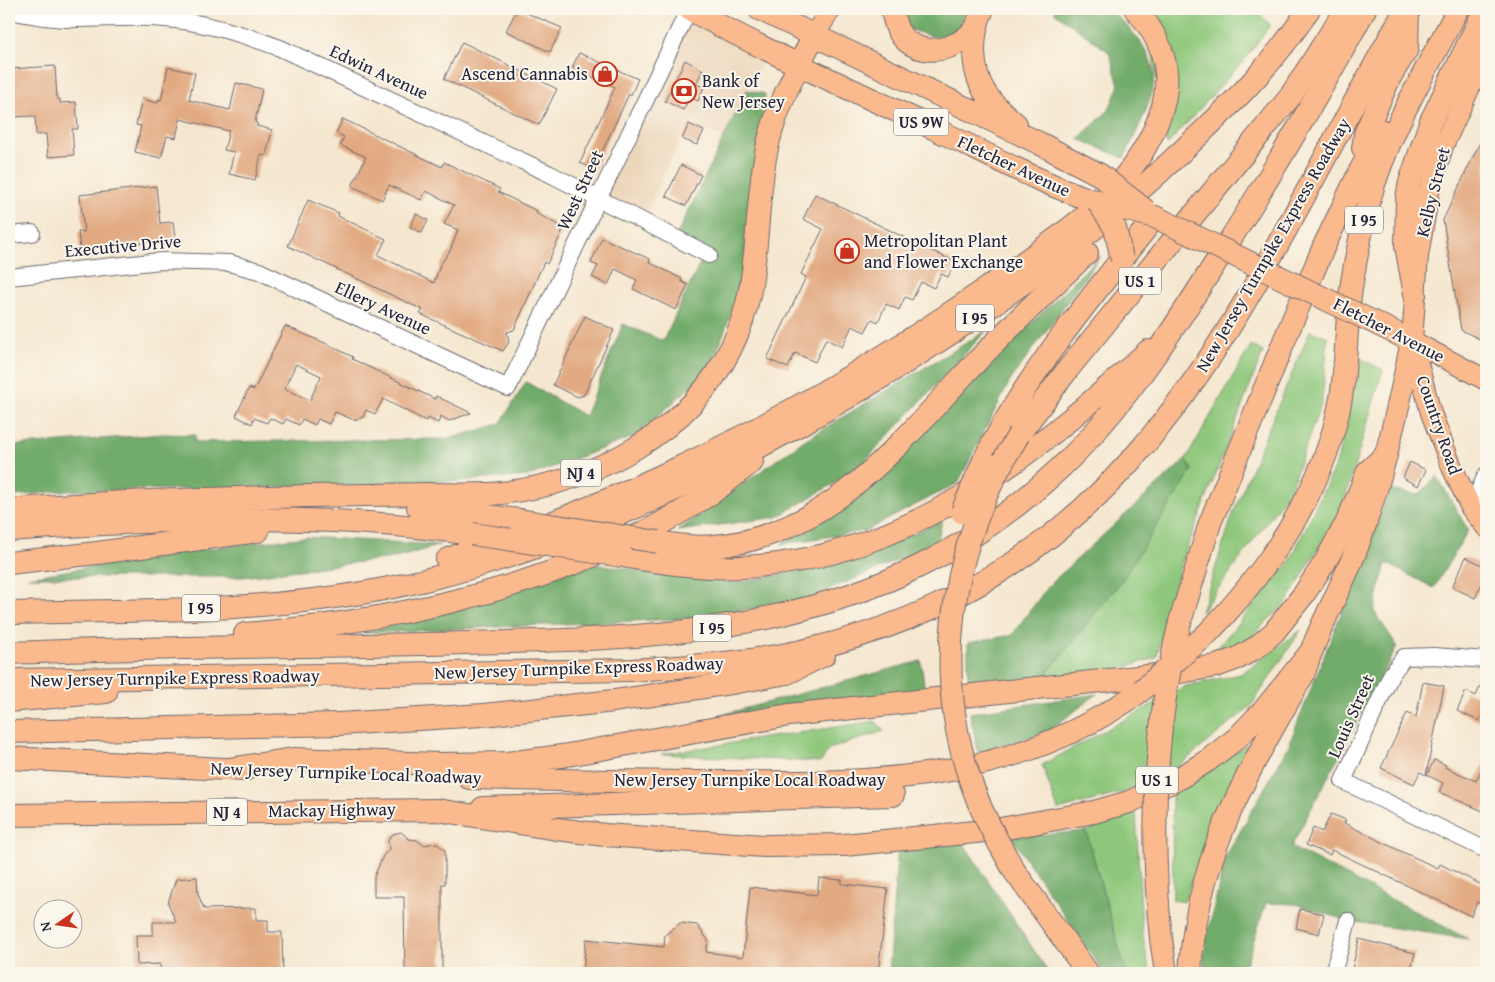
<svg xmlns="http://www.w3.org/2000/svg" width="1495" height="982" viewBox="0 0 1495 982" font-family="'Gentium Book Plus',serif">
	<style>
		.built { fill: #edd7bb }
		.green { fill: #8ec77b; stroke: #58745b }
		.forest { fill: #72ac6b; stroke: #4a6753 }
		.building { fill: #e2aa83; fill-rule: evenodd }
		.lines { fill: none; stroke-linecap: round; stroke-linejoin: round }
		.minor-casing { stroke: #6c676f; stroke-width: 18 }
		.major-casing { stroke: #6c676f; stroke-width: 22 }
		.highway-casing { stroke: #6c676f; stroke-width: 24 }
		.minor { stroke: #fff; stroke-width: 16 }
		.major { stroke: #fbba8d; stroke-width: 20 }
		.highway { stroke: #fbba8d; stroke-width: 22 }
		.highway-bridge-casing { stroke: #6c676f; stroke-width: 24; stroke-linecap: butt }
		.highway-bridge { stroke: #fbba8d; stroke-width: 22 }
		.labels { text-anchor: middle; stroke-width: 4; stroke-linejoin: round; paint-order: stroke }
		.shield { fill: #fbf7ec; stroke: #636270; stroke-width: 1 }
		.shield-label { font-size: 16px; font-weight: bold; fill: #22223b }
		.street-label { font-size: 18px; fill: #22223b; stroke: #fbf7ec }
		.poi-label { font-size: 18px; fill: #22223b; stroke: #fbf7ec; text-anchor: start }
	</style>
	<rect width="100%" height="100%" fill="#fbf7ec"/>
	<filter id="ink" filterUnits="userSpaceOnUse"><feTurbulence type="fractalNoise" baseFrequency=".02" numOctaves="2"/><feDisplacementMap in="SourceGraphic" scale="10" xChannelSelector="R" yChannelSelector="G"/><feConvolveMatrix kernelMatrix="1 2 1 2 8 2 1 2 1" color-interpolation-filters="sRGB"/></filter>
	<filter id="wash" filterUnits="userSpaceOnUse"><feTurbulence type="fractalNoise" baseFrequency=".0096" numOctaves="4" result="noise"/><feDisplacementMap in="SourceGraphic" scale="20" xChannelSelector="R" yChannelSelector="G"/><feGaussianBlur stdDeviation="1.12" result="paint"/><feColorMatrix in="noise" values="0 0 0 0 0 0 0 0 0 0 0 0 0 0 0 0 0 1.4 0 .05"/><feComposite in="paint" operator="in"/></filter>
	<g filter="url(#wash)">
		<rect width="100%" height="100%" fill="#f5e7cf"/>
		<path class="built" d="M689 9 769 49 724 138 688 122 643 220 598 199Z"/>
		<g class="green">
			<path d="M1146 9H1189L1213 12 1255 9 1270 25 1246 58 1167 145Z"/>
			<path d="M1310 331 1328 337 1322 401 1289 492 1201 612 1235 508Z"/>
			<path d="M1251 345 1263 352 1182 561 1156 658 1118 669 1043 678 1122 580 1192 470 1186 459Z"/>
			<path d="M1360 358 1383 370 1343 505 1287 602 1244 643 1207 660 1289 563 1337 462Z"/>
			<path d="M1301 630 1251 706 1175 769 1139 788 1058 810 1042 765 1186 686 1241 674Z"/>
			<path d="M875 721 884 731 829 749 821 762 661 754Z"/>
			<path d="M1255 739 1210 829 1184 902 1173 900 1172 794Z"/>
			<path d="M1136 812 1142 932 1150 973H1126L1086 831Z"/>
		</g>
		<g class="forest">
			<path d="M902 9H967L956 33 935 37 910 30Z"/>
			<path d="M1056 9H1108C1128 25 1150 47 1154 74 1157 94 1133 139 1124 158L1078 139 1109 110 1119 85 1109 52 1054 12Z"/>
			<path d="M747 90 765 94 741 286 711 368 636 436 529 476 403 485 58 491 9 497V446L164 434 195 435V442L448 439 500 424 526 382 585 416 623 324 663 341 705 253 676 237Z"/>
			<path d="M1101 255 1010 381 958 483 865 531 781 544 879 479 970 383Z"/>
			<path d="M986 331 857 470 777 517 677 531 806 439Z"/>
			<path d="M1186 459 1192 470 1122 580 1043 678 968 684V643L1012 635 1049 585Z"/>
			<path d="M1437 476 1468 530 1434 588 1386 563 1374 611 1397 646 1291 847 1468 939 1348 921 1296 904 1266 903 1243 973H1204L1203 956 1225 858 1288 747 1390 490 1418 495Z"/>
			<path d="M942 521 937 544 807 599 699 618 364 633 473 606 586 563 736 583 849 561Z"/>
			<path d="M307 537 440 545 400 557 243 577H28L201 549Z"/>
			<path d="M921 661 925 693 717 716Z"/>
			<path d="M1097 694 1050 730 978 754 970 713Z"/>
			<path d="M1086 831 1126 973H1104L1011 837Z"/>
			<path d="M960 838 1049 973H888L898 846Z"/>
		</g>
		<g id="blocks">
			<g class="building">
				<path d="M517 9 562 28 550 52 506 31Z"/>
				<path d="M462 42 557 89 539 125 444 79Z"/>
				<path d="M579 53 638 79 631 95 629 94 594 169 580 163 615 87 572 68Z"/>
				<path d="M685 60 703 70 696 84 704 87 698 101 690 97 683 110 665 101Z"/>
				<path d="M55 66 57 99H60V103L76 102 78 129H72L74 155 48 157 46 134 36 135 35 116 9 117V69Z"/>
				<path d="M168 67 195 73 189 100 230 110 236 83 262 89 255 122 257 123V126L272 130 266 156 261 155 255 180 229 174 234 152 224 150 229 131 180 119 176 138 167 136 161 158 135 152 141 126 136 125 142 99 158 103V99L161 100Z"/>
				<path d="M343 119 442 167 444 162 500 189 498 192 537 211 536 213 564 228 547 264 544 262 514 330 507 332 509 342 503 351 420 314 423 310 288 246 308 200 339 213 338 216 386 239 378 255 434 283 440 265 450 251 458 230 444 224 454 205 426 191 421 200 389 185 382 200 352 186 366 157 340 145 344 137 336 133Z"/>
				<path d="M689 124 704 131 697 145 682 139Z"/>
				<path d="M1486 130V342L1461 330 1443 220Z"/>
				<path d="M681 165 701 175 686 206 666 196Z"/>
				<path d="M156 186 160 223 173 222 175 239 80 250 78 232H84L80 195Z"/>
				<path d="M815 194 955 262 948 277 941 274 934 288 921 282 912 300 905 297 899 310 886 304 878 322 872 319 865 332 852 326 842 347 826 339 815 362 795 353 788 368 767 359 806 277 801 274 823 229 803 219Z"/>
				<path d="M416 214 428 220 422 233 410 227Z"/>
				<path d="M602 238 650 259 649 262 682 279 681 281 688 285 676 310 633 289 637 280 615 269 608 285 592 277 598 266 591 263Z"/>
				<path d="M585 316 614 330 584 395 578 397 553 385Z"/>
				<path d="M285 326 325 343 353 357 352 359 435 399 436 396 471 413 449 421 441 416 438 423 428 418 426 421 383 399 375 414 366 410 363 417 354 420 335 412 329 424 318 419 315 425 302 419 299 425 286 419 283 424 270 418 267 423 254 418 252 424 236 416 249 388 254 390ZM296 364 321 376 310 400 284 389Z"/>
				<path d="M1410 462 1426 470 1418 486 1403 478Z"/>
				<path d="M1466 557 1486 567V575L1475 598 1452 587Z"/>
				<path d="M1486 673V719L1481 717 1479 721 1457 711 1466 691 1476 696Z"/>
				<path d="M1423 682 1444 686 1426 775 1420 772 1414 784 1381 768 1407 713 1416 717Z"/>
				<path d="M1486 759V804L1483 811 1439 792 1443 783 1427 775 1434 760 1446 765 1445 767 1476 781Z"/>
				<path d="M1331 814 1346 820 1344 823 1398 850 1438 868 1440 864 1486 887 1481 904 1477 902 1471 916 1332 850 1330 855 1306 845 1313 828 1322 832Z"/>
				<path d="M401 832 409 839 417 840 423 845 436 843 445 850V884H442V973H405L404 897H374V877L383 856 389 849 388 840 393 834Z"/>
				<path d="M197 877 198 894 204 909 256 908V920H268V932H282L283 973H161L160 964 137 965 136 935H153V922H176L168 903 176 879Z"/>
				<path d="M819 878 842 880V884L888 889 878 973H583L586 939 664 947 665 935 680 923 697 925 708 940 706 952 743 957 750 887 817 895Z"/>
				<path d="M1300 909 1324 914 1319 934 1296 928Z"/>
				<path d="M1359 939 1415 953 1410 973H1361L1362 971 1352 969Z"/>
			</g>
		</g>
	</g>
	<g filter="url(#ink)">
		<use href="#blocks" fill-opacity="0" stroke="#6c676f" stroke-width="1"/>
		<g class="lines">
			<defs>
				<g id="minor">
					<path d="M9 11C31 15 54 20 77 19 107 19 136 16 165 19 205 22 243 34 280 48L550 174 709 255"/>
					<path d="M9 235 32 233"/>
					<path d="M9 277 161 261 229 263 259 271 508 388 689 9"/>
					<path d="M1471 508 1486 475"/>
					<path d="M1486 660 1434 656 1404 657 1391 675 1343 781 1486 850"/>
					<path d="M1333 973 1348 921"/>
				</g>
				<g id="major">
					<path d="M814 35 831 9"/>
					<path d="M1486 52 1443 146 1429 192 1418 256 1412 341 1431 413 1451 465 1471 508 1486 527"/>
					<path d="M1412 341 1486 380"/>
				</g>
				<g id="highway">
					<path d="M689 9C769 53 853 90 935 129 986 153 1045 186 1098 202"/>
					<path d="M759 9 1039 143 1100 175"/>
					<path d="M893 9C894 57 948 61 975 29"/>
					<path d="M983 9C971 33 970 70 986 94 994 106 1006 115 1016 124"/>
					<path d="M1363 148 1365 134 1377 106 1390 77 1407 49 1408 9"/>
					<path d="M1415 294 1406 246 1407 198 1410 182 1430 123 1485 9"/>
					<path d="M1019 434 1068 369 1290 97 1346 9"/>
					<path d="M984 460C1029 370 1093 295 1155 217"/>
					<path d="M418 507 519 520"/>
					<path d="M9 510C108 501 208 499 308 496 348 495 389 495 429 494 453 494 478 496 501 493 593 483 690 432 731 348 762 286 753 219 766 153 774 111 795 73 814 35"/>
					<path d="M9 530C163 519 319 511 472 534"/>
					<path d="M658 542C677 545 696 548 715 546 822 537 893 452 961 378 1001 335 1044 294 1087 253"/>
					<path d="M622 556C662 563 702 569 743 567 905 560 1033 456 1148 351"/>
					<path d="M447 560C479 545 515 536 548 524 591 508 633 489 674 470 792 415 904 347 1010 272 1058 238 1112 202 1143 151 1174 99 1177 55 1135 9"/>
					<path d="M9 563 97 553 258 531"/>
					<path d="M9 613C135 610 264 613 389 588 543 557 688 489 824 411 952 338 1073 255 1180 153 1227 109 1274 64 1309 9"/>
					<path d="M1180 622 1210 523 1289 329 1324 246 1361 169 1383 131"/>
					<path d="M245 634C406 620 573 584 710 494 724 485 738 472 752 462"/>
					<path d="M1207 634C1270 568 1325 489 1341 398 1346 367 1346 335 1349 304 1353 270 1360 237 1368 204 1387 135 1425 72 1458 9"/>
					<path d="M9 653C147 647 285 647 422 644 657 639 876 641 1059 469 1126 406 1174 328 1223 251 1273 172 1321 91 1365 9"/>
					<path d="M9 680 632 670C692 666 752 663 811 649 1157 567 1248 284 1406 9"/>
					<path d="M9 701 106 692"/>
					<path d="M9 732 338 724 483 715 614 701 732 683 787 673 824 655"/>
					<path d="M9 758 245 770"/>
					<path d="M229 769 293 759 440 764 507 763 562 756 789 715 1174 673 1216 666 1238 658 1257 647 1274 632 1304 594 1325 562 1347 522 1368 471 1386 455"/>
					<path d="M469 778C552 780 636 782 719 782 872 783 1012 785 1142 690"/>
					<path d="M483 808 893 795"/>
					<path d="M9 815 437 810 557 829 605 835 764 846 844 845 995 830 1094 812 1129 802 1178 779 1207 761 1237 738 1264 710 1310 653"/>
					<path d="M1015 872 1088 973"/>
					<path d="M1161 939 1166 973"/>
					<path d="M1190 973C1196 855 1248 773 1304 673 1316 631 1340 592 1356 550 1381 483 1398 412 1412 341L1367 319"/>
				</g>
			</defs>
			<use href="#minor" class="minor-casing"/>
			<use href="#major" class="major-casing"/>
			<use href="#highway" class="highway-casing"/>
			<use href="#minor" class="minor"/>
			<use href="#major" class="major"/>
			<use href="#highway" class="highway"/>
			<defs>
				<g id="highway-bridge">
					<path d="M1100 175 1146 211"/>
					<path d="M1098 202 1155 217 1367 319"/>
					<path d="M1098 202 1115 228 1122 259"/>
					<path d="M962 512 984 460"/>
					<path d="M519 520 658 542"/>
					<path d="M472 534 622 556"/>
					<path d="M1142 690 1207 634"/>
					<path d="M1015 872C1003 851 991 830 981 808 927 683 948 547 1019 434"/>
					<path d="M1161 939C1150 833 1154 726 1180 622"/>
				</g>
			</defs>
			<use href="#highway-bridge" class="highway-bridge-casing"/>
			<use href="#highway-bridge" class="highway-bridge"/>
		</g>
	</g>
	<defs>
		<symbol id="shop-ring" viewBox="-11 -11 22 22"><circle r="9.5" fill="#fbf7ec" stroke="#c8321e" stroke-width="1.5"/><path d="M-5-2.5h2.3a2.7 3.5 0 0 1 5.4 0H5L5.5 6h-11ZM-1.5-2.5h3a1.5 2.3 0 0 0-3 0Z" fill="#c8321e"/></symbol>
		<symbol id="bank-ring" viewBox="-11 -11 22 22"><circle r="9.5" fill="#fbf7ec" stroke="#c8321e" stroke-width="1.5"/><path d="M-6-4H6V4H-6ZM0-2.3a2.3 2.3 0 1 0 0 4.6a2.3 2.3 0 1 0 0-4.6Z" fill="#c8321e"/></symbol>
	</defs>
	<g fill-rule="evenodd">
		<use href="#shop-ring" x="591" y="60" width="28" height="28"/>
		<use href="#bank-ring" x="670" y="77" width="28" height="28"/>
		<use href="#shop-ring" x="833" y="237" width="28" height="28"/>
	</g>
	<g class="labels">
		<g class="shield">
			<rect x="893.5" y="108.5" width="55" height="27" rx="4"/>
			<rect x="1345" y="206.5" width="38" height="27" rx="4"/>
			<rect x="1119" y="267.5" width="42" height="27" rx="4"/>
			<rect x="956" y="304.5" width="38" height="27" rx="4"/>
			<rect x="561" y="459.5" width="40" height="27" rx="4"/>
			<rect x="182" y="594.5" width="38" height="27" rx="4"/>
			<rect x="693" y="614.5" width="38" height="27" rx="4"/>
			<rect x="1136" y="766.5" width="42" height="27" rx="4"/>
			<rect x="207" y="798.5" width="40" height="27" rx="4"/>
		</g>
		<g class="shield-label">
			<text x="921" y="128">US 9W</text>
			<text x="1364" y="226">I 95</text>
			<text x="1140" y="287">US 1</text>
			<text x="975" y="324">I 95</text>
			<text x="581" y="479">NJ 4</text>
			<text x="201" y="614">I 95</text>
			<text x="712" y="634">I 95</text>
			<text x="1157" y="786">US 1</text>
			<text x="227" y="818">NJ 4</text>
		</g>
		<g class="street-label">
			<text transform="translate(379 72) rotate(25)" y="6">Edwin Avenue</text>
			<text transform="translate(1014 166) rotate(25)" y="6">Fletcher Avenue</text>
			<text transform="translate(580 190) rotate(-65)" y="6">West Street</text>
			<text transform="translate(1433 192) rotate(-76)" y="6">Kelby Street</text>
			<text transform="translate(1273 245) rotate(-60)" y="6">New Jersey Turnpike Express Roadway</text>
			<text transform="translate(123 246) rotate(-5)" y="6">Executive Drive</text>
			<text transform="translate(383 308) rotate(25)" y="6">Ellery Avenue</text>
			<text transform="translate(1389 330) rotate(27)" y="6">Fletcher Avenue</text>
			<text transform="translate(1439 425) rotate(71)" y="6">Country Road</text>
			<text transform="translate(579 668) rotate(-2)" y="6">New Jersey Turnpike Express Roadway</text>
			<text transform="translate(175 678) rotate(-1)" y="6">New Jersey Turnpike Express Roadway</text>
			<text transform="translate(1351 716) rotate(-66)" y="6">Louis Street</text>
			<text transform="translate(346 773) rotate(2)" y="6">New Jersey Turnpike Local Roadway</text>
			<text x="750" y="786">New Jersey Turnpike Local Roadway</text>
			<text transform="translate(332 810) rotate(-1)" y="6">Mackay Highway</text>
		</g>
		<g class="poi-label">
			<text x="588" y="80" text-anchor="end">Ascend Cannabis</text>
			<text x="702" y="87">Bank of<tspan x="702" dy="21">New Jersey</tspan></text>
			<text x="864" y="247">Metropolitan Plant<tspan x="864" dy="21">and Flower Exchange</tspan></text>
		</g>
	</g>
	<rect width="1495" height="982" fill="none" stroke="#fbf7ec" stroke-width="30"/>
	<g transform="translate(58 924) rotate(257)"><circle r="24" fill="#fbf7ec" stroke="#a4a2a5"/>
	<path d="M0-4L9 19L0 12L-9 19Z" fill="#c8321e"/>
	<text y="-8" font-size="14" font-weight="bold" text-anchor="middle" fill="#22223b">N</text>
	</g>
</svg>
